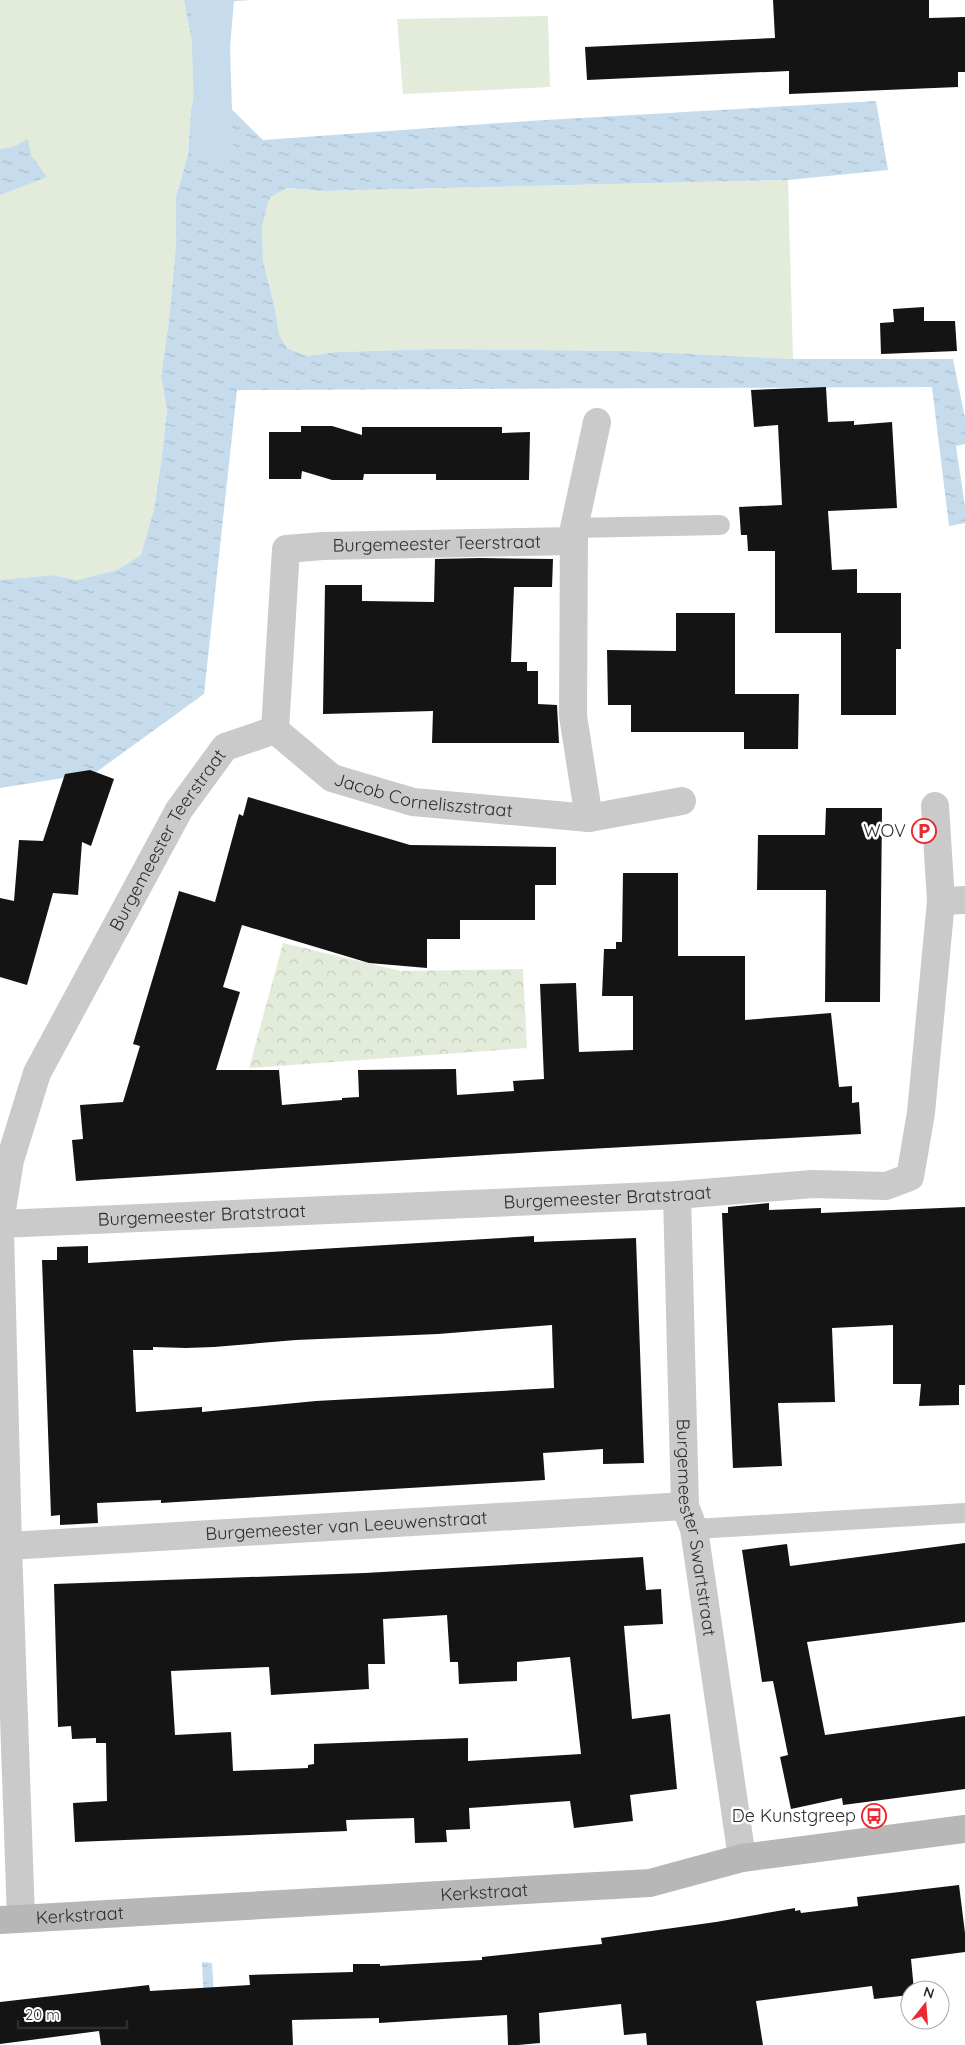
<svg xmlns="http://www.w3.org/2000/svg" width="965" height="2045" viewBox="0 0 965 2045" font-family="Quicksand,sans-serif">
	<style>
		.green { fill: #e3ecda }
		.park { fill: url(#park-crowns) }
		.water { fill: url(#water-ripples) }
		.lines { fill: none; stroke-linecap: round; stroke-linejoin: round }
		.canal { stroke: #c6dcec; stroke-width: 38 }
		.building { fill: #141414; fill-rule: evenodd }
		.lane { stroke: #cacaca; stroke-width: 20 }
		.street { stroke: #cacaca; stroke-width: 28 }
		.secondary { stroke: #b7b7b7; stroke-width: 28 }
		.labels { text-anchor: middle; stroke-width: 5; stroke-linejoin: round; paint-order: stroke }
		.street-label { font-size: 18px; fill: #2d2d2d; stroke: #fff }
		.poi-label { font-size: 18px; fill: #2d2d2d; stroke: #fff; text-anchor: end }
	</style>
	<defs>
		<pattern id="park-crowns" width="20" height="18" patternUnits="userSpaceOnUse" patternTransform="scale(1.25)"><rect width="20" height="18" fill="#e3ecda"/><path d="M2 6a3 3 0 1 1 6 0M12 15a3 3 0 1 1 6 0" fill="none" stroke="#c3cbbb"/></pattern>
		<pattern id="water-ripples" width="26" height="14" patternUnits="userSpaceOnUse" patternTransform="scale(1.25)"><rect width="26" height="14" fill="#c6dcec"/><path d="M2 4q2-2 4 0t4 0M15 11q2-2 4 0t4 0" fill="none" stroke="#aabdcb"/></pattern>
	</defs>
	<rect width="100%" height="100%" fill="#fff"/>
	<g class="green">
		<path d="M0 0H184L198 75 191 110 188 154 176 197V245L169 320 161 376 167 408 161 463 154 509 141 555 117 570 77 580 52 575 0 580Z"/>
		<path d="M548 16 550 87 403 94 397 19Z"/>
		<path d="M788 180 793 359 633 351 438 349 336 352 307 356 287 348 279 334 275 309 263 260 262 227 268 203 271 197 287 188 323 191Z"/>
	</g>
	<path class="park" d="M283 943 401 971 523 969 527 1048 249 1068Z"/>
	<g class="water">
		<path d="M184 0H251L221 2 208 28 211 89 263 140 528 121 876 101 888 170 788 180 323 191 287 188 271 197 268 203 262 227 263 260 275 309 279 334 287 348 307 356 336 352 438 349 633 351 793 359H953L965 418V444L956 446 965 507V523L949 526 932 387 237 390 204 694 95 773 0 788V580L52 575 77 580 117 570 141 555 154 509 161 463 167 409 161 376 169 320 176 245V197L188 154 191 110 198 75Z"/>
		<path d="M28 139 31 155 47 177 0 195V149L13 147Z"/>
		<path d="M202 1962 212 1963 217 2045H206Z"/>
	</g>
	<g class="lines">
		<path class="canal" d="M214 142 211 46 215 0"/>
	</g>
	<g class="building">
		<path d="M773 0H929V18L965 17V72H958V87L789 94V71L587 80 585 47 775 38Z"/>
		<path d="M924 307V321H955L957 351 881 354 880 323 894 322 893 309Z"/>
		<path d="M826 387 828 422 854 421V425L892 422 897 508 828 511 832 570 857 569V593H901V649H896V715H841V633H775V551H748L747 535H741L739 507 782 505 778 425 754 427 751 390Z"/>
		<path d="M301 426H332L362 435V427H502V433L530 432 529 480H436V474H364L363 480H332L302 471 301 479H269V432H301Z"/>
		<path d="M480 558 553 559 552 587H514L511 662H527V671H538V704L557 705 559 743H432L433 711 323 714 325 585H362V601L434 602 435 559Z"/>
		<path d="M676 613H735V694H799L798 749H744V732H631V705H608L607 650 676 651Z"/>
		<path d="M90 770 114 779 91 846 82 842 78 895 53 893 27 985 0 977V898L14 901 19 840 43 841 65 774Z"/>
		<path d="M248 797 410 845 556 847V885H535V920H460V939H427V968L369 963 242 925 223 987 240 992 216 1070H279L282 1105 342 1100V1098L359 1097 358 1070 456 1069 457 1095 514 1091 513 1081 544 1079 540 984 576 983 579 1052 633 1050V996H602L604 949H616V942H622L623 873H678V956H745V1020L831 1013 839 1087 852 1086V1103L859 1102 861 1134 535 1152 76 1181 72 1140 83 1139 80 1105 123 1102 140 1046 133 1044 179 891 215 902 239 814 243 816Z"/>
		<path d="M826 808H882L880 1002H825L826 890H757L758 835H825Z"/>
		<path d="M769 1203V1210L821 1208V1213L965 1207V1385H959V1405L919 1406 921 1384H893V1325L832 1328 835 1402 778 1403 782 1466 733 1468 722 1213H728V1207Z"/>
		<path d="M534 1236V1242L636 1238 644 1463 603 1464V1449L543 1453 545 1480 193 1501 161 1503V1500L97 1503 98 1523 60 1525V1515L51 1516 42 1260H57V1247L88 1246V1263ZM552 1325 554 1388 316 1401 202 1412V1407L136 1412 133 1350H153V1347L186 1348 214 1347 296 1340 438 1334Z"/>
		<path d="M965 1543V1622L807 1642 825 1735 965 1716V1789L843 1805 842 1798 791 1809 780 1757 788 1755 773 1681 762 1682 742 1550 787 1544 790 1566Z"/>
		<path d="M643 1557 646 1590 661 1589 663 1624 624 1626 632 1719 670 1714 677 1789 630 1795 633 1821 574 1828 570 1801 469 1808 470 1829 446 1830 447 1842 415 1843 414 1818 346 1820 347 1831 75 1842 73 1803 107 1801 106 1743H96V1738L72 1739 71 1726 58 1727 54 1584 365 1573ZM447 1615 450 1662H458L459 1684 517 1681V1662L570 1657 581 1754 468 1761V1738L314 1744V1764L308 1765V1768L233 1771 231 1732 175 1735 171 1671 269 1667 271 1695 369 1689 368 1664H385L383 1619Z"/>
		<path d="M959 1885 965 1933V1952L911 1959 914 1990H910V1995L874 1999 872 1986 756 2001 763 2045H647L646 2033 624 2035 621 2004 539 2013 540 2043 518 2045H508L507 2015 379 2023V2018L292 2020 293 2045H101L99 2031 0 2044V2002L149 1985 150 1991 250 1985 249 1975 353 1972V1964H380V1966L482 1960V1957L602 1944 601 1938 716 1922 795 1908V1911L800 1910 801 1913 858 1906 857 1897Z"/>
	</g>
	<g class="lines">
		<g class="lane">
			<path d="M574 528 720 525"/>
			<path d="M694 1529 965 1513"/>
		</g>
		<g class="street">
			<path id="s1" d="M275 730 332 778 413 802 589 818 682 801"/>
			<path d="M935 806 941 901"/>
			<path d="M589 818 573 716 574 528 597 422"/>
			<path id="s2" d="M677 1195 685 1506 694 1529 742 1858"/>
			<path id="s3" d="M0 1222 10 1160 37 1073 179 810 225 747 275 730 286 549 323 546 574 541"/>
			<path id="s4" d="M0 1224 677 1195 813 1184 886 1186 910 1177 921 1113 941 901 965 900"/>
			<path d="M0 1231 8 1546 21 1918"/>
			<path id="s5" d="M8 1546 685 1506"/>
		</g>
		<path class="secondary" id="s6" d="M0 1920 650 1883 742 1858 965 1829"/>
	</g>
	<defs>
		<symbol id="parking-ring" viewBox="-11 -11 22 22"><circle r="9.5" fill="#fff" stroke="#ea2a33" stroke-width="1.5"/><path d="M-3.5-5.5H1a3.5 3.5 0 0 1 0 7H-1V5.5H-3.5ZM-1-3.4V-.6H.8a1.4 1.4 0 0 0 0-2.8Z" fill="#ea2a33"/></symbol>
		<symbol id="bus-ring" viewBox="-11 -11 22 22"><circle r="9.5" fill="#fff" stroke="#ea2a33" stroke-width="1.5"/><path d="M-5-6H5V4H4V6H2V4H-2V6H-4V4H-5ZM-3.5-4V0h7V-4ZM-3.5 1.2v1.5H-2V1.2ZM2 1.2v1.5H3.5V1.2Z" fill="#ea2a33"/></symbol>
	</defs>
	<g fill-rule="evenodd">
		<use href="#parking-ring" x="910" y="817" width="28" height="28"/>
		<use href="#bus-ring" x="860" y="1802" width="28" height="28"/>
	</g>
	<g class="labels">
		<g class="street-label">
			<text dy="6" stroke="none"><textPath href="#s3" startOffset="916">Burgemeester Teerstraat</textPath></text>
			<text dy="6" stroke="none"><textPath href="#s1" startOffset="168">Jacob Corneliszstraat</textPath></text>
			<text dy="6" stroke="none"><textPath href="#s3" startOffset="421">Burgemeester Teerstraat</textPath></text>
			<text dy="6" stroke="none"><textPath href="#s4" startOffset="608">Burgemeester Bratstraat</textPath></text>
			<text dy="6" stroke="none"><textPath href="#s4" startOffset="202">Burgemeester Bratstraat</textPath></text>
			<text dy="6" stroke="none"><textPath href="#s5" startOffset="339">Burgemeester van Leeuwenstraat</textPath></text>
			<text dy="6" stroke="none"><textPath href="#s2" startOffset="334">Burgemeester Swartstraat</textPath></text>
			<text dy="6" stroke="none"><textPath href="#s6" startOffset="485">Kerkstraat</textPath></text>
			<text dy="6" stroke="none"><textPath href="#s6" startOffset="80">Kerkstraat</textPath></text>
		</g>
		<g class="poi-label">
			<text x="906" y="837">WOV</text>
			<text x="856" y="1822">De Kunstgreep</text>
		</g>
	</g>
	<g transform="translate(925 2005) rotate(17)"><circle r="24" fill="#ffffff" stroke="#ababab"/>
	<path d="M0-4L9 19L0 12L-9 19Z" fill="#ea2a33"/>
	<text y="-8" font-size="14" font-weight="bold" text-anchor="middle" fill="#2d2d2d">N</text>
	</g>
	<path d="M18 2020v8h109v-8" fill="none" stroke="#2d2d2d" stroke-width="2.5"/>
	<text x="25" y="2020" font-size="15" fill="#2d2d2d" stroke="#ffffff" stroke-width="4" paint-order="stroke">20 m</text>
</svg>
